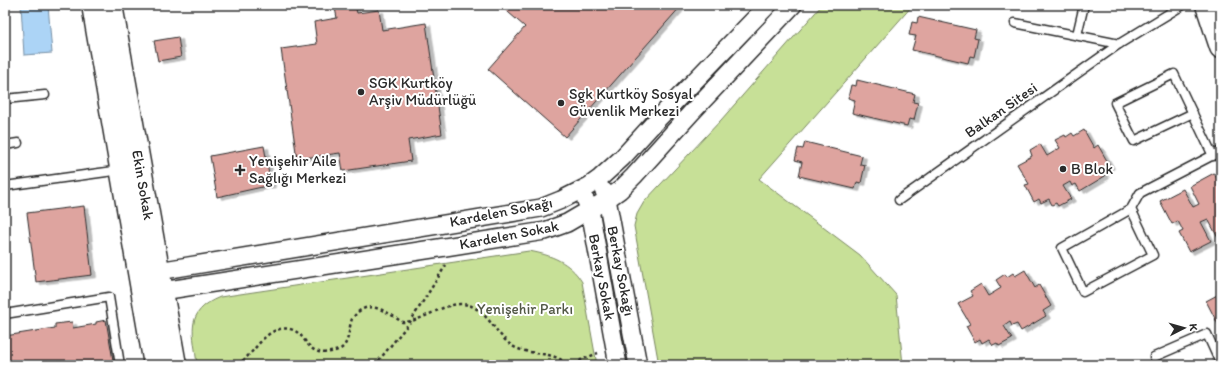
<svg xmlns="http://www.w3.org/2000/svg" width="1226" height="370" viewBox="0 0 1226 370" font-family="Itim,sans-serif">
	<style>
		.green { fill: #c7e097; stroke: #798661 }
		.water { fill: #acd4f6; stroke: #7890a5 }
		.building { fill: #dea49f; stroke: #2b2b2b; filter: url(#shadow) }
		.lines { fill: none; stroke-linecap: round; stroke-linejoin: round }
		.lane-casing { stroke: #2b2b2b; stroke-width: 11 }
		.street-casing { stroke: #2b2b2b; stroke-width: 20 }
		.secondary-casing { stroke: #2b2b2b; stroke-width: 25 }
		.path { stroke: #2b2b2b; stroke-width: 2.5; stroke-dasharray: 3 3; stroke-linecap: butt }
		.lane { stroke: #fff; stroke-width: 8 }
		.street { stroke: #fff; stroke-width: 17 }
		.secondary { stroke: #fff; stroke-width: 22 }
		.poi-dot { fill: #2b2b2b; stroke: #fff; stroke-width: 1.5 }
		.labels { text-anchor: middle; stroke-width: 4; stroke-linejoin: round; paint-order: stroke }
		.poi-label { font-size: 15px; fill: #2b2b2b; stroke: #fff; text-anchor: start }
		.street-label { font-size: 15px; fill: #2b2b2b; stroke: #fff }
		.park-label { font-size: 15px; fill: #525846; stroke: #fff }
	</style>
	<defs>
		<filter id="shadow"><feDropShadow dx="4.5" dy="2.5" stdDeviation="0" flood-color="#0004"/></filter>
	</defs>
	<rect width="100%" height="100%" fill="#fff"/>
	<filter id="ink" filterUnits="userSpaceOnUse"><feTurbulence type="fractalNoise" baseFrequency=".025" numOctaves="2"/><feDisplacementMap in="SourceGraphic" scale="8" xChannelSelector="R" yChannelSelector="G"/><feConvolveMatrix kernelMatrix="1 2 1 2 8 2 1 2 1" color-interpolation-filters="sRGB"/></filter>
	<g filter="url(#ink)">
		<g class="green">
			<path d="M822 5H913L759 179 860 255 896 295 903 365H659L634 226 637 214 644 202 721 120Z"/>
			<path d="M529 251C551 255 570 262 582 282L597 365H197C194 334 183 312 220 297Z"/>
		</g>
		<path class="water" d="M21 5H48L52 53 24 55Z"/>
		<g class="building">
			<path d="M355 5 357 13 379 10 382 30 426 23 442 134 408 140 411 161 343 171 340 153 297 159 281 49 317 44 314 22 337 18 335 8Z"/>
			<path d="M500 5H682L565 137 488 69 525 27Z"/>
			<path d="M918 17 976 30 974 38 978 39 974 57 970 56 968 63 912 50 916 36 909 35 912 22 917 23Z"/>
			<path d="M178 37 181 57 158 61 154 41Z"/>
			<path d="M857 80 915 94 913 102 918 103 914 120 909 119 907 126 852 113 855 100 848 98 851 85 856 86Z"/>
			<path d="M1084 130 1094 148 1098 145 1110 166 1102 171 1105 176 1080 191 1076 184 1072 186 1070 182 1063 186 1071 199 1058 206 1056 203 1052 205 1049 199 1041 203 1039 199 1034 202 1025 185 1029 184 1017 164 1032 156 1030 150 1040 144 1047 156 1060 148 1055 140 1065 135 1066 137 1072 133 1074 136Z"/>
			<path d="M805 142 862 156 860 164 865 165 861 183 857 182 855 189 799 176 802 162 795 160 798 148 803 149Z"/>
			<path d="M264 146 271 185 217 197 210 156Z"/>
			<path d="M1214 173 1221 186V197L1219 198 1221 201V236L1218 238 1208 219 1201 222 1211 241 1189 252 1179 233 1183 231 1178 221 1172 224 1160 201 1183 189 1193 207 1199 204 1190 186Z"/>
			<path d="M84 206 92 275 36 282 27 213Z"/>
			<path d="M1025 270 1035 288 1039 285 1051 306 1043 311 1046 316 1021 331 1017 324 1012 326 1010 322 1004 326 1012 339 999 346 997 343 993 345 989 339 982 343 980 339 975 342 966 326 970 324 958 304 973 296 970 291 981 284 988 296 1001 288 996 280 1005 274 1007 277 1013 273 1015 276Z"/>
			<path d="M1221 293V330L1206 301Z"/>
			<path d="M106 320 113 360 86 365H5V336L55 328V324L72 322 73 328 96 324V322Z"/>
			<path d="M1099 361 1100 365H1084Z"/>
		</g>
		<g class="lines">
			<defs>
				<g id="lane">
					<path d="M1015 23 1119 44"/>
					<path d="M1077 35 1084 5"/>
					<path d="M5 99 45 95"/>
					<path d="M1193 113 1134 141 1115 103 1174 74 1213 156"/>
					<path d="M5 145 18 143"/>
					<path d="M5 186 121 170"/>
					<path d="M899 200 1119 44 1183 5"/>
					<path d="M1131 209 1153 255 1083 292 1062 248 1131 209 1140 193 1221 151"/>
					<path d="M5 314 109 297 120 365"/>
					<path d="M1154 357 1207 334 1221 365"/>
				</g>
				<g id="street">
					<path d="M604 191 607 199 638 365"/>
					<path d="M586 201 590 210 618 365"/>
					<path d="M158 271 541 208 561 200 589 186 600 178 622 158 653 124 768 5"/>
					<path d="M162 291 445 247 545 231 567 223 603 202 620 190 634 176 691 113 793 5"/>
				</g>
				<g id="secondary">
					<path d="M93 5 155 365"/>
					<path d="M111 5 175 365"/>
					<path d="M1207 5 1221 47"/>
				</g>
			</defs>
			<use href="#lane" class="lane-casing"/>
			<use href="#street" class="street-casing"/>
			<use href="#secondary" class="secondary-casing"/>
			<g class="path">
				<path d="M213 365C220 364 229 366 235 364 252 360 260 333 280 329 311 324 300 363 338 350 350 346 348 329 352 319 354 316 356 314 358 312 372 300 390 314 402 322 423 322 439 305 460 304 484 303 494 333 511 345 523 354 542 352 555 357 560 358 564 362 568 365"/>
				<path d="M375 365 410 322 446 265"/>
				<path d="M575 365 581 360 598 353"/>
			</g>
			<use href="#lane" class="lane"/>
			<use href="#street" class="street"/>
			<use href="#secondary" class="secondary"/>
		</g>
	</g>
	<g class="poi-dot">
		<circle cx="361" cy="92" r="4"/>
		<circle cx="561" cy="103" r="4"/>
		<circle cx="1063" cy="169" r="4"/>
		<path d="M238 164h4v4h4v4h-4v4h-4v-4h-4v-4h4z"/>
	</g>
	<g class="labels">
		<g class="poi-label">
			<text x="369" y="88">SGK Kurtköy<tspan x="369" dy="17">Arşiv Müdürlüğü</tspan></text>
			<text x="569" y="99">Sgk Kurtköy Sosyal<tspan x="569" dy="17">Güvenlik Merkezi</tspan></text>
			<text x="249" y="166">Yenişehir Aile<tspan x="249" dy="17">Sağlığı Merkezi</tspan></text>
			<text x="1071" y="174">B Blok</text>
		</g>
		<g class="street-label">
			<text transform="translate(1001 110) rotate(-35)" y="5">Balkan Sitesi</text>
			<text transform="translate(143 185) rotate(80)" y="5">Ekin Sokak</text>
			<text transform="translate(501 212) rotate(-11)" y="5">Kardelen Sokağı</text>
			<text transform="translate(509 235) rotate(-11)" y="5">Kardelen Sokak</text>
			<text transform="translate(621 271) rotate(79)" y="5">Berkay Sokağı</text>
			<text transform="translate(602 277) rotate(79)" y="5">Berkay Sokak</text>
		</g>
		<g class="park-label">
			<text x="525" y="314">Yenişehir Parkı</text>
		</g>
	</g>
	<rect width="1226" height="370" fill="none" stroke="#fff" stroke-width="20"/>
	<rect x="10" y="10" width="1206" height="350" fill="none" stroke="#2b2b2b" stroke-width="1.5" filter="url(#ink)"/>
	<g transform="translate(1184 328) rotate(84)" stroke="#ffffff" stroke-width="3" paint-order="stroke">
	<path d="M0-3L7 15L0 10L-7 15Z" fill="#2b2b2b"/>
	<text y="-6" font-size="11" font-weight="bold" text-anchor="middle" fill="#2b2b2b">K</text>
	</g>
</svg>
